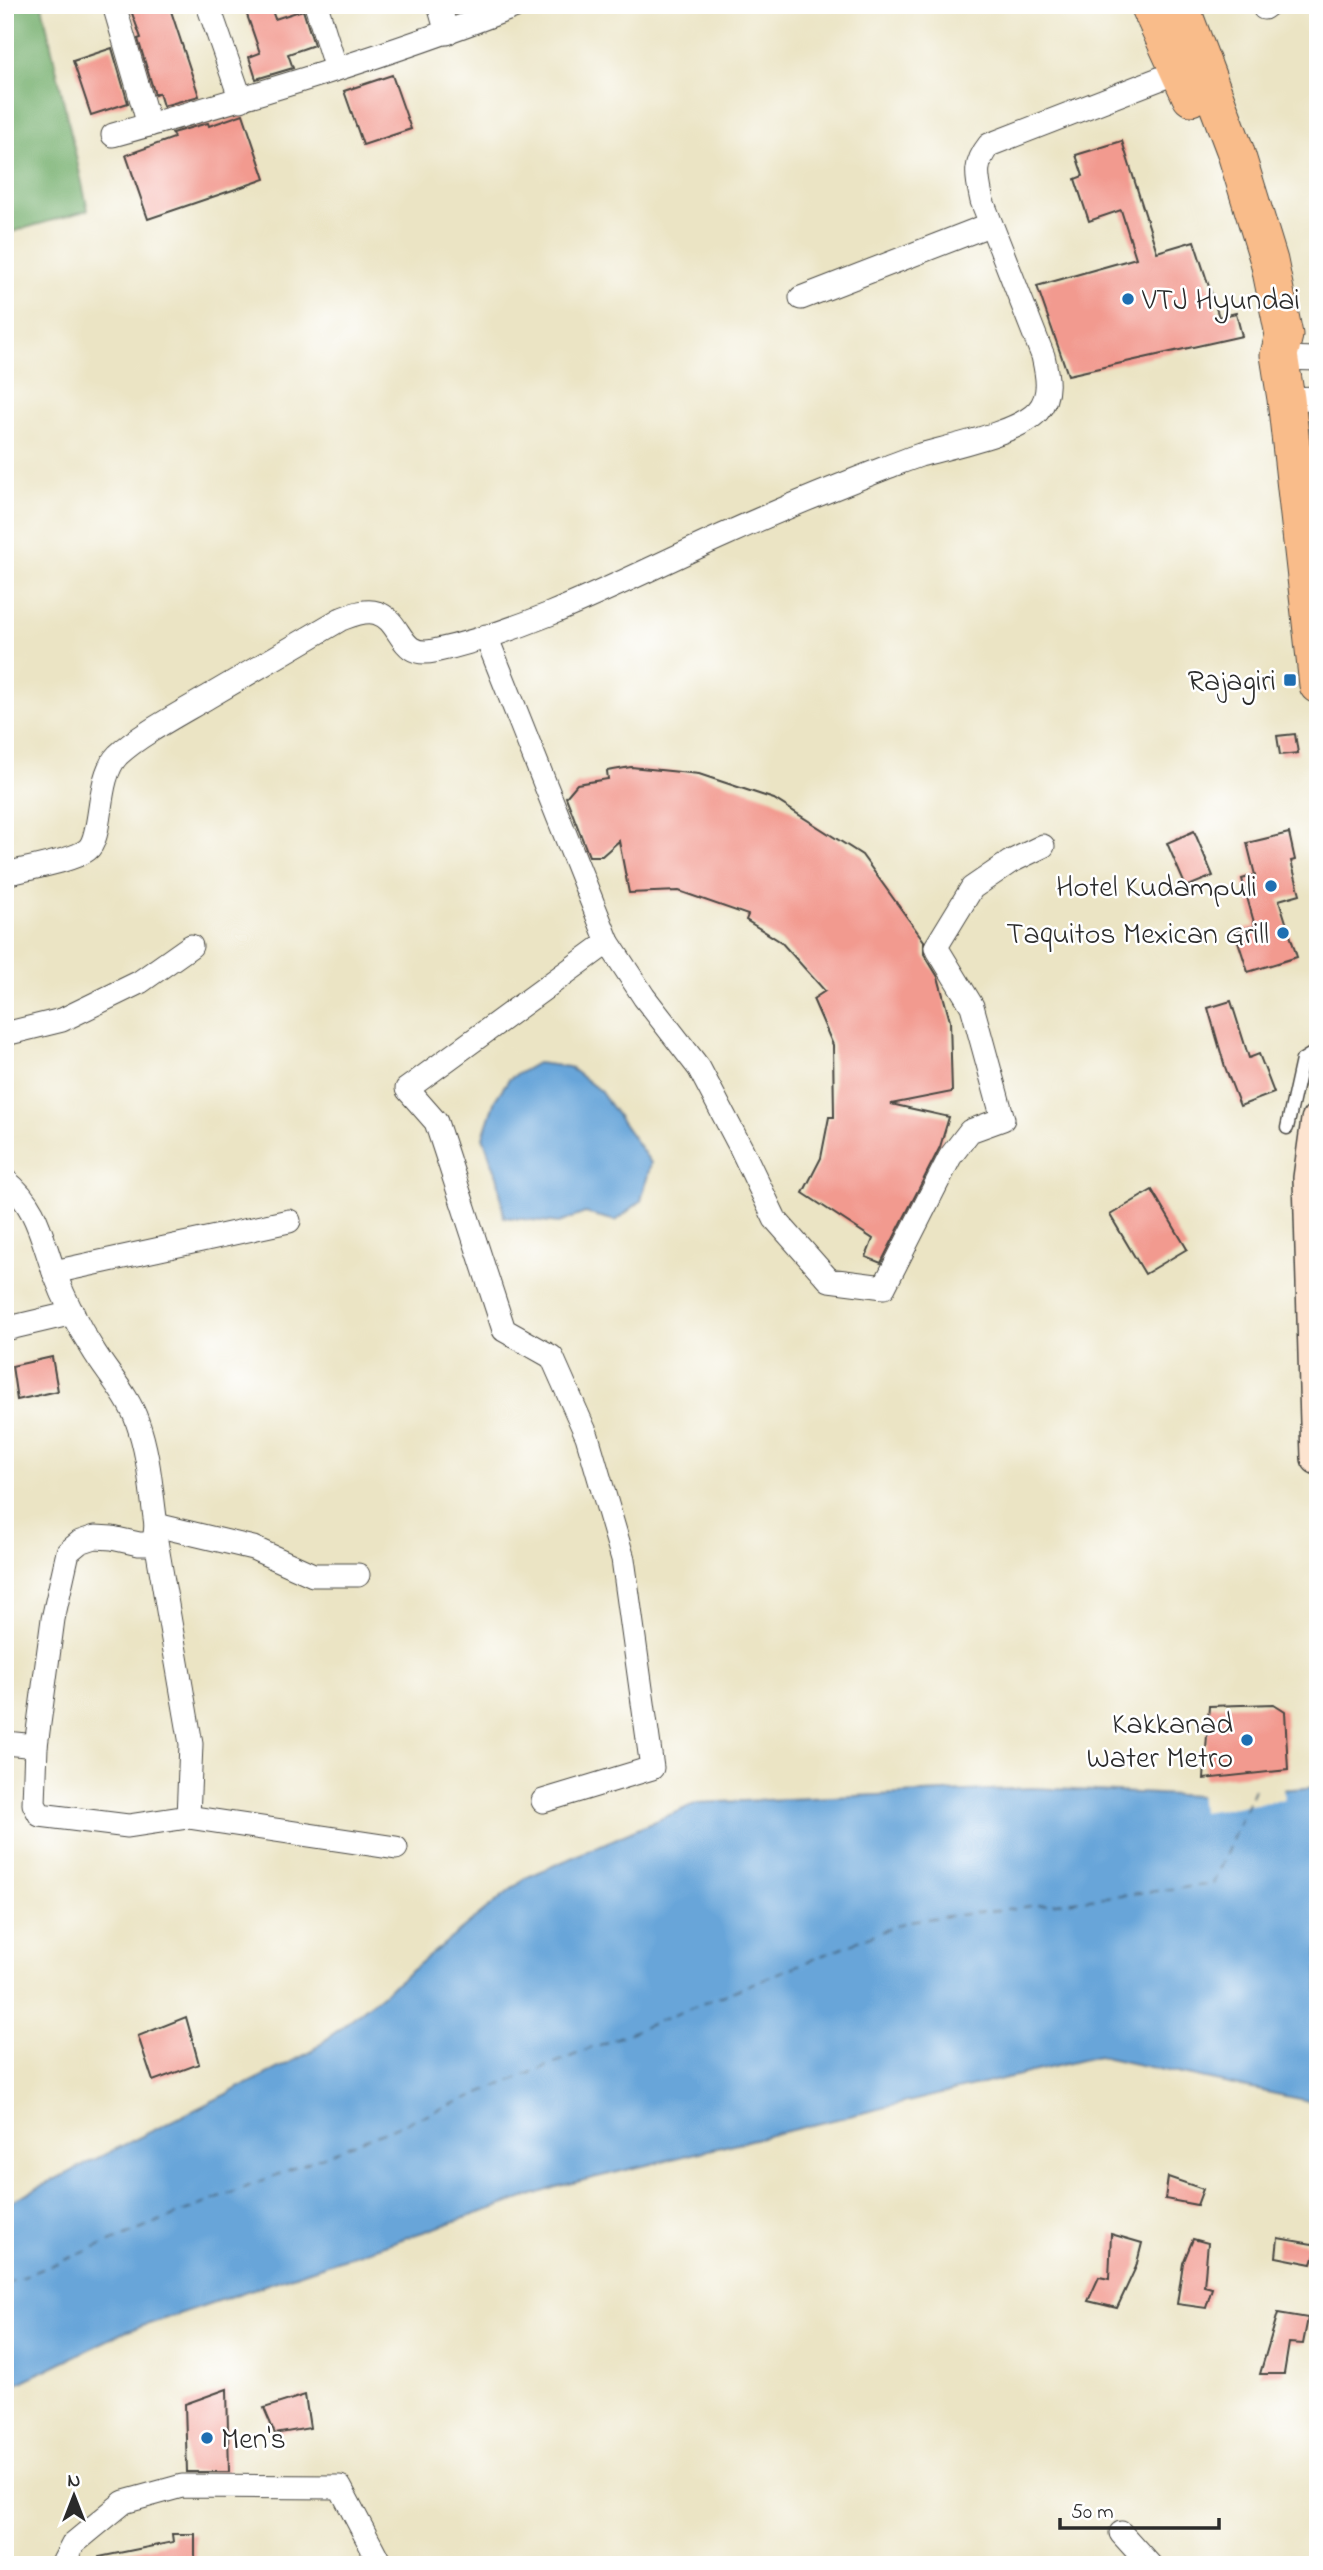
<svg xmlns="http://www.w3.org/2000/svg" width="1323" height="2570" viewBox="0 0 1323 2570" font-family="'Indie Flower',sans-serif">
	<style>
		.forest { fill: #75af6d; stroke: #506d4c; stroke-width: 2 }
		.water { fill: #68a5d9; stroke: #4a6882; stroke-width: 2 }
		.pier { fill: #ebe4c4 }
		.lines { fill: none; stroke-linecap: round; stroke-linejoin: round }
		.ferry { stroke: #435c71; stroke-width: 2; stroke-dasharray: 9 7; stroke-linecap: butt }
		.building { fill: #f29a8f }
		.lane-casing { stroke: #484742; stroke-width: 15 }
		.street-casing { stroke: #484742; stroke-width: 25 }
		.secondary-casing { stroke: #484742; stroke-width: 36 }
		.primary-casing { stroke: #484742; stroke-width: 39 }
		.lane { stroke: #fff; stroke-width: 12 }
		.street { stroke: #fff; stroke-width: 23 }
		.secondary { stroke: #fde4d0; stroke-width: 33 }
		.primary { stroke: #f9bc8a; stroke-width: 37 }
		.poi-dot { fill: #1f6fb2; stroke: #fff; stroke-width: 2.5 }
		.labels { text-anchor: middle; stroke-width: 5; stroke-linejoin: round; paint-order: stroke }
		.poi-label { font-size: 30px; fill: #2b2b2b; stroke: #fff; text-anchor: end }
	</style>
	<rect width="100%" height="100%" fill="#fff"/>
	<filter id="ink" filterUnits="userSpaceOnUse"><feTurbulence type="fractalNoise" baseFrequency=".0143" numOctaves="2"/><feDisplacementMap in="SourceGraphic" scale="14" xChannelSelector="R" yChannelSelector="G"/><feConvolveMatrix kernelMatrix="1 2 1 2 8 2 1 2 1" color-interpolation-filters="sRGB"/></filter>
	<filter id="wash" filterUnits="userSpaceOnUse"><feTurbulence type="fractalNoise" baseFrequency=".00686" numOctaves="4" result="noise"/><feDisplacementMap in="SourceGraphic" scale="28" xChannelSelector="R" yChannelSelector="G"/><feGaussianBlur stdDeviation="1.57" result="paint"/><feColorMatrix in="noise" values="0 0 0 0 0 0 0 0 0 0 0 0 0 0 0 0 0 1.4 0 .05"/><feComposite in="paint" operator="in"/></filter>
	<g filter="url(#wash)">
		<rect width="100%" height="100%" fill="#ebe4c4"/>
		<path class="forest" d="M5 5H42L88 210 5 234Z"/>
		<g class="water">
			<path d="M537 1063 569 1067 600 1091 651 1163 641 1201 616 1221 585 1213 559 1223 504 1217 498 1179 483 1137 495 1100 509 1079Z"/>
			<path d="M1318 1787V2103L1098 2056 560 2186 122 2333 5 2390V2204L311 2052 525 1878 697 1803 1033 1788 1199 1796Z"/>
		</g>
		<path class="pier" d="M1283 1786 1284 1800 1201 1812 1199 1792Z"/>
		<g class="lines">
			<path class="ferry" d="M5 2284 908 1921 1213 1884 1254 1789"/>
		</g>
		<g id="blocks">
			<g class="building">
				<path d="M129 5H169L199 96 163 106 159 93 155 95 138 39 141 38Z"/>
				<path d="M256 5H270L275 19 303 10 314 45 288 54 293 68 256 79 249 57 260 53 245 9Z"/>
				<path d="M112 48 128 103 91 115 73 61Z"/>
				<path d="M392 75 411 129 363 145 344 91Z"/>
				<path d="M243 114 265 179 148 219 126 155 174 138 172 133 208 123 209 126Z"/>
				<path d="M1122 141 1157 252 1194 241 1219 317 1236 313 1242 336 1068 375 1037 286 1136 258 1121 210 1089 221 1075 179 1083 176 1076 155Z"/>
				<path d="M1295 734 1298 753 1280 755 1277 736Z"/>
				<path d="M631 767 699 774 774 799 862 855 924 941V954L938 977 950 1021 952 1092 891 1104 949 1117 940 1147 881 1263 866 1257 873 1239 803 1193 821 1158 829 1117H834L833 1045 813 999 825 991 781 942 746 920 748 915 679 891 629 893 619 841 602 856H589L566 797 577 784 608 779 607 771Z"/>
				<path d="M1194 831 1213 876 1186 887 1167 843Z"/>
				<path d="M1289 833 1295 860 1291 861 1300 894 1279 900 1297 957 1248 972 1235 932 1255 926 1242 879 1255 875 1247 843Z"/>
				<path d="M1231 1001 1249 1058 1259 1054 1274 1093 1240 1106 1225 1067 1208 1008Z"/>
				<path d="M1152 1190 1187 1249 1145 1274 1110 1215Z"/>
				<path d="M52 1357 58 1391 17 1400 12 1366Z"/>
				<path d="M1274 1704 1285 1711 1288 1770 1204 1779 1209 1706Z"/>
				<path d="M186 2017 199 2064 153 2081 138 2036Z"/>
				<path d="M1168 2177 1203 2189 1197 2205 1165 2199Z"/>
				<path d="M1111 2234 1142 2243 1136 2267 1117 2308 1088 2301 1099 2277 1109 2279Z"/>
				<path d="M1278 2238 1318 2245 1312 2264 1276 2257Z"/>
				<path d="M1193 2239 1208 2243 1204 2286 1212 2288 1206 2308 1177 2304 1183 2263Z"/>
				<path d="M1278 2313 1308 2318 1303 2344 1289 2343 1284 2374H1260Z"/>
				<path d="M227 2389 229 2472H187L185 2404Z"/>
				<path d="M305 2395 310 2428 275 2434 264 2408Z"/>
				<path d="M172 2534H195V2563L164 2560 165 2565H100L99 2557 173 2542Z"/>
			</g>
		</g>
	</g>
	<g filter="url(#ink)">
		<use href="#blocks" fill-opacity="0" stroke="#484742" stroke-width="2"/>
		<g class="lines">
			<defs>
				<path id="lane" d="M1287 1128 1302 1060 1318 1050"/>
				<g id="street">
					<path d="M114 5 149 125"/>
					<path d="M208 5 241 100"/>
					<path d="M316 5 336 69"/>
					<path d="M439 5 447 33"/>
					<path d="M1264 8 1268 5"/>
					<path d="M113 135C250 97 386 57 518 5"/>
					<path d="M801 298 989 225"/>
					<path d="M1280 358 1318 359"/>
					<path d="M1286 399 1318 398"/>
					<path d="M486 636 608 942 644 997 699 1068 741 1148 775 1219 829 1280 884 1287 950 1157 970 1131 1003 1119 972 1006 936 947 972 888 1010 862 1043 846"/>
					<path d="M5 874C24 869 73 861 87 850 104 837 95 778 118 755 139 735 181 713 208 697 252 671 297 645 341 619 352 615 366 609 377 613 403 621 398 659 434 651 535 629 630 577 724 535 777 511 831 489 885 468 896 464 908 459 920 455 948 447 1019 433 1038 411 1052 395 1047 374 1043 356L982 201C977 177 973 165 989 145L1190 67"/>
					<path d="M5 1034 62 1020 140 982 191 946"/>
					<path d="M5 1180C37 1205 41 1236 54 1272 64 1298 77 1325 92 1348 106 1372 128 1395 137 1421 149 1454 151 1490 156 1525L155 1535 151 1544H139L112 1538 95 1537 80 1542 68 1552 53 1619 36 1746 5 1743"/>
					<path d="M54 1272 289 1221"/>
					<path d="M5 1329 73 1313"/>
					<path d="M156 1525 253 1548 313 1575H358"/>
					<path d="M155 1535 191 1744 188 1817"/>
					<path d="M36 1746 34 1804 40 1815 128 1826 188 1817 396 1848"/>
					<path d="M543 1801 652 1768 623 1559 587 1436 552 1357 504 1330 436 1122 407 1089 608 942"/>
					<path d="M1121 2533 1150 2565"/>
					<path d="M62 2565 73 2544 124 2502 182 2486 340 2487 381 2565"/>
				</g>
				<path id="secondary" d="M1318 1120 1310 1178 1318 1458"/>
				<g id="primary">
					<path d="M1149 5 1191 97"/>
					<path d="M1180 5 1235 150 1269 261 1284 335 1279 355 1286 399 1318 685"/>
				</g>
			</defs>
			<use href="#lane" class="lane-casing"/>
			<use href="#street" class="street-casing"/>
			<use href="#secondary" class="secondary-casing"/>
			<use href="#primary" class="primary-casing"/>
			<use href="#lane" class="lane"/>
			<use href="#street" class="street"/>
			<use href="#secondary" class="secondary"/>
			<use href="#primary" class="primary"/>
		</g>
	</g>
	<g class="poi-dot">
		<circle cx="1128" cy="299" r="7"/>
		<rect x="1283" y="673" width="14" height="14" rx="3.5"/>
		<circle cx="1271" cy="886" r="7"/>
		<circle cx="1283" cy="933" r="7"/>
		<circle cx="1247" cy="1740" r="7"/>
		<circle cx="207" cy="2438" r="7"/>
	</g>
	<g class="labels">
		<g class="poi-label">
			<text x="1142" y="309" text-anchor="start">VTJ Hyundai</text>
			<text x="1276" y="690">Rajagiri</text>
			<text x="1257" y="896">Hotel Kudampuli</text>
			<text x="1269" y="943">Taquitos Mexican Grill</text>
			<text x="1233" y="1733">Kakkanad<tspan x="1233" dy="34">Water Metro</tspan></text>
			<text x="221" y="2448" text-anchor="start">Men's</text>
		</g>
	</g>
	<rect width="1323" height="2570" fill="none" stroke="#fff" stroke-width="28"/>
	<g transform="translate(74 2496)" stroke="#ffffff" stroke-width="5" paint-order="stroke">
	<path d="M0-5L12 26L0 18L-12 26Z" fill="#2b2b2b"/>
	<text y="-10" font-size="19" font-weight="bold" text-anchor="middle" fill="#2b2b2b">N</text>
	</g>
	<path d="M1060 2518v10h159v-10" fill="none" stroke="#2b2b2b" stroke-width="3.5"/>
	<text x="1071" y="2518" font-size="21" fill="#2b2b2b" stroke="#ffffff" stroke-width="5" paint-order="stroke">50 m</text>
</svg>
